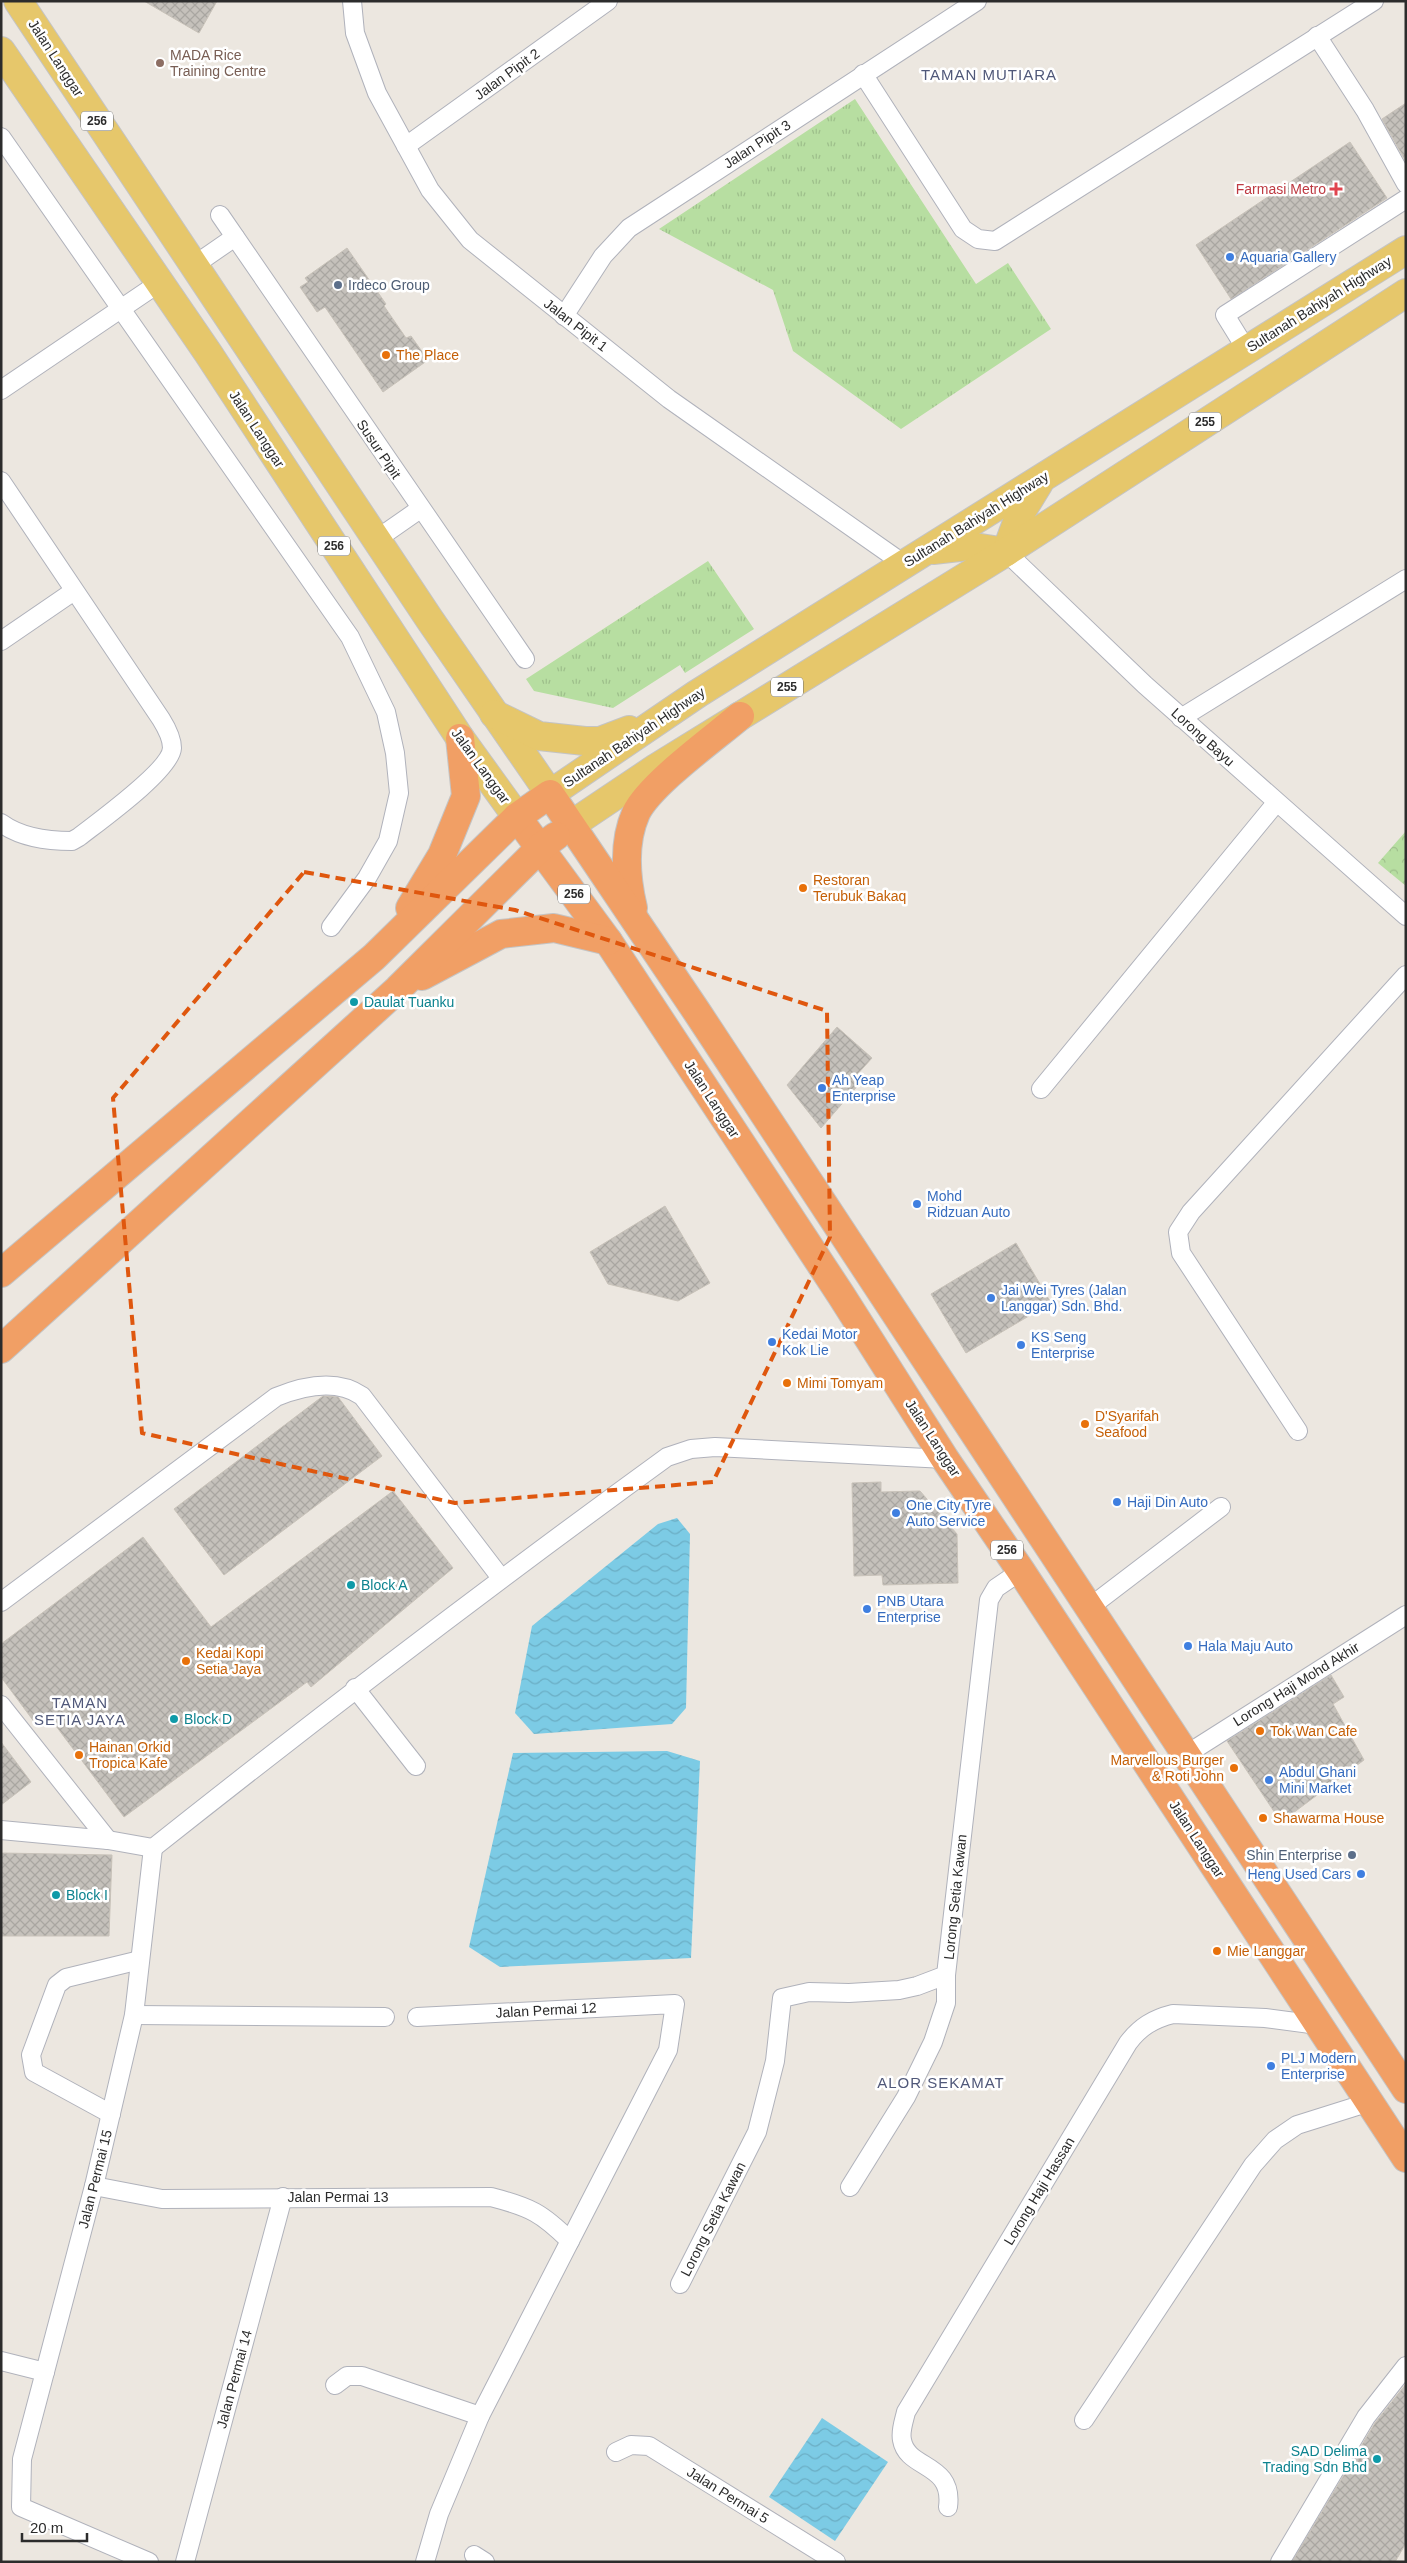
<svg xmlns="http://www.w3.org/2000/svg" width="1407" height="2563" viewBox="0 0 1407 2563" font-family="Helvetica,sans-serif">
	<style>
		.grass { fill: url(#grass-tufts) }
		.park { fill: url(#park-crowns) }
		.water { fill: url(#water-waves) }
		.building { fill: url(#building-cross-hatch); stroke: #c8c2b9 }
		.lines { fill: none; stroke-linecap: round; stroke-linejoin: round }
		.street-casing { stroke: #b0b2bb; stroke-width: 20 }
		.primary-casing { stroke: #c4c4c4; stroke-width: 30 }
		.highway-casing { stroke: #c4c4c4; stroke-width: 30 }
		.street { stroke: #fff; stroke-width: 18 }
		.primary { stroke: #e6c76b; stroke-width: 28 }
		.highway { stroke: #f19f65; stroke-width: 28 }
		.marked { fill: none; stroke: #df570e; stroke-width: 4; stroke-dasharray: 10 6; stroke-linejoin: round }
		.education-dot { fill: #8d6e63; stroke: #fff; stroke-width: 2 }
		.health-dot { fill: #e0444e; stroke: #fff; stroke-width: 2 }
		.shop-dot { fill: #3f7fe0; stroke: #fff; stroke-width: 2 }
		.service-dot { fill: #5c6f8a; stroke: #fff; stroke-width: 2 }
		.food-dot { fill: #e8710a; stroke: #fff; stroke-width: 2 }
		.culture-dot { fill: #0f9aa8; stroke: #fff; stroke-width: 2 }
		.labels { text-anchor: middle; stroke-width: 5; stroke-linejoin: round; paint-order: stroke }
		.shield { fill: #fff; stroke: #6b6b6b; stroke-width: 1 }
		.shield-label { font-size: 12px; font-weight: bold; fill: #2c2c2c }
		.education-label { font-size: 14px; fill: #785e54; stroke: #fff; text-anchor: start }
		.street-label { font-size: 14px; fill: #2c2c2c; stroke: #fff }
		.health-label { font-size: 14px; fill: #be3a42; stroke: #fff; text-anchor: end }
		.shop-label { font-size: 14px; fill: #366cbe; stroke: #fff; text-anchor: start }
		.service-label { font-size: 14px; fill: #4e5e75; stroke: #fff; text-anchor: start }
		.food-label { font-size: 14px; fill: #c56008; stroke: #fff; text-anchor: start }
		.culture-label { font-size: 14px; fill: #0d838f; stroke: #fff; text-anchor: start }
		.neighbourhood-label { font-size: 15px; letter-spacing: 1px; fill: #505879; stroke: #fff }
	</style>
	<defs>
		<pattern id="grass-tufts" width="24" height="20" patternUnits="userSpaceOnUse" patternTransform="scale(1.25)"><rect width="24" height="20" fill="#b7dea1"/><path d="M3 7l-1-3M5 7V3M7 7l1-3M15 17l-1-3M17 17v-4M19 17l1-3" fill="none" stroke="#9ebf8b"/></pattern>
		<pattern id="park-crowns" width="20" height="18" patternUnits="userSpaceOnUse" patternTransform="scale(1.25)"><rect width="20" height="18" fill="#b7dea1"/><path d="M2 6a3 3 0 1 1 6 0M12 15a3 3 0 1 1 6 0" fill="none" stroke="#9ebf8b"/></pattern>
		<pattern id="water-waves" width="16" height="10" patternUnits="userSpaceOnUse" patternTransform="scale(1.25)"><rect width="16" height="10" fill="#7ccbe5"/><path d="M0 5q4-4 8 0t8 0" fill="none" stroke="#6baec5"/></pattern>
		<pattern id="building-cross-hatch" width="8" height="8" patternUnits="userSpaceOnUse" patternTransform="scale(1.25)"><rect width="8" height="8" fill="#c5c1bb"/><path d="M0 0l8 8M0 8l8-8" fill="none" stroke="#a9a6a1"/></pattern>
	</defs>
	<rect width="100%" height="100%" fill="#ece7e0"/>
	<g class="grass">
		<path d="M855 99 976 284 1008 263 1051 329 901 429 793 351 773 290 659 229Z"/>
		<path d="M708 561 754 629 685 673 680 665 613 708 534 691 526 679Z"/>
	</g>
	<path class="park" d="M1406 831V886L1378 863Z"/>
	<g class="water">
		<path d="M677 1518 690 1534 686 1708 672 1724 534 1734 515 1713 532 1626 658 1524Z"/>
		<path d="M667 1751 700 1761 691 1958 500 1967 469 1947 513 1753Z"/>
		<path d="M822 2418 888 2462 835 2541 769 2497Z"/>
	</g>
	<g class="building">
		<path d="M144 1H217L199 33Z"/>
		<path d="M1406 103V162L1382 119Z"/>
		<path d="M1350 142 1387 198 1231 299 1196 245Z"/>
		<path d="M347 248 386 304 384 306 406 338 411 336 428 360 383 392 325 307 317 312 300 287 308 282 305 278Z"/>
		<path d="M837 1027 872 1058 854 1078 860 1083 821 1128 787 1085Z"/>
		<path d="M665 1206 710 1283 678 1301 608 1284 590 1252Z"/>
		<path d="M1016 1243 1051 1303 966 1353 931 1294Z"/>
		<path d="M323 1396 338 1397 382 1456 224 1575 174 1509Z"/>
		<path d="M881 1482V1492L920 1491 957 1534 958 1583 883 1585 882 1575 854 1576 852 1483Z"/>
		<path d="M393 1491 453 1568 311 1687 307 1682 124 1817 47 1714 35 1723 1 1677V1644L143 1537 211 1627Z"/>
		<path d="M1331 1675 1344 1697 1333 1704 1364 1760 1281 1822 1227 1741Z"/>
		<path d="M1 1742 31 1782 1 1805Z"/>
		<path d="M1 1853 112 1855 109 1936H1Z"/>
		<path d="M1406 2384V2543L1395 2562H1292L1375 2423Z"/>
	</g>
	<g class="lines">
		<defs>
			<g id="street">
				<path d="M352 1 355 33 377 93 430 190 470 240 669 399 904 564"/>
				<path d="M1317 36 1365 110 1406 184"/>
				<path d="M863 74 963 229 978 239 995 241 1374 1"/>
				<path d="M1 137 350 637 386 712 395 753 399 793 388 841 367 878 331 927"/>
				<path d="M406 146 608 1"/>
				<path d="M220 215 525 659"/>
				<path d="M193 266 235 237"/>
				<path d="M564 316 603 256 629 228 977 1"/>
				<path d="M1246 349 1225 315 1406 199"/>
				<path d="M1 390 159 283"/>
				<path d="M1 481 161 719C166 727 172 738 172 748 171 770 98 822 79 837L72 841C49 841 20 837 1 823"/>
				<path d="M377 539 420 509"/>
				<path d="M1006 552 1145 685 1406 916"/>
				<path d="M1 641 74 591"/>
				<path d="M1181 718 1406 579"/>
				<path d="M1041 1089 1276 803"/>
				<path d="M1298 1431 1181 1253 1178 1232 1191 1212 1406 975"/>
				<path d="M1 1602 276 1397C303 1386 336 1378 362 1396L501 1578"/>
				<path d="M1090 1607 1221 1507"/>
				<path d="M355 1688 416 1766"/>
				<path d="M1 1705 108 1840"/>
				<path d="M1187 1754 1406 1615"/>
				<path d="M1 1830 108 1840 153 1848C322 1714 492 1584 667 1457L691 1449 715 1447 945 1459"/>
				<path d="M134 2015 385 2017"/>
				<path d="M417 2017 675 2004 668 2050 480 2416 439 2514 425 2562"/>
				<path d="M111 2114 34 2072 31 2055 57 1985 66 1978 140 1960"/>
				<path d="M94 2186 162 2199 491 2197C530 2207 542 2213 570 2241"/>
				<path d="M850 2187 906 2097 933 2042 946 2003V1975"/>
				<path d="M680 2284 757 2132 775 2061 782 1998 809 1992 849 1993 899 1990 917 1986 946 1975 989 1600 996 1588 1021 1571"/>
				<path d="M1 2361 45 2372"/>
				<path d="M335 2385 347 2376H362L480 2416"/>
				<path d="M1084 2420 1253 2165 1275 2140 1297 2125 1370 2102"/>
				<path d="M616 2452 631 2445 649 2446 836 2562"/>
				<path d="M948 2507C954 2462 907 2470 902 2440 900 2431 904 2421 906 2412L1128 2043C1140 2027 1153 2019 1173 2014L1265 2018 1318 2025"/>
				<path d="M474 2555 485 2562"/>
				<path d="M149 2562 21 2507 22 2459 94 2186 134 2015 153 1848"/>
				<path d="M185 2562 283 2197"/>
				<path d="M1280 2562 1366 2417 1406 2366"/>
			</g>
			<g id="primary">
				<path d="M18 1 430 620 550 794 697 694 1406 250"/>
				<path d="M1 51 208 353 460 738 517 817"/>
				<path d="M933 550 968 546 1006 552"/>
				<path d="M1006 552 1020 514 1039 483"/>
				<path d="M494 714 539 736 585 741H600L629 730"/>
				<path d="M571 825 656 768 1006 552 1406 293"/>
			</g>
			<g id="highway">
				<path d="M517 817 608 941 841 1295 945 1459 1021 1571 1406 2158"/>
				<path d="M410 908 442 855 466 796 460 738"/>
				<path d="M633 908C626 878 623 842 636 813 650 784 713 739 740 716"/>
				<path d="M422 976 501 934 554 928 608 941"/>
				<path d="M1 1273 374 957 517 817 550 794 697 1012 1406 2089"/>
				<path d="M1 1349 398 989 541 847 556 836"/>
			</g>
		</defs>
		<use href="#street" class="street-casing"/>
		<use href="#primary" class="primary-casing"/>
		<use href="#highway" class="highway-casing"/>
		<use href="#street" class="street"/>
		<use href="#primary" class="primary"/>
		<use href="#highway" class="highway"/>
	</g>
	<path class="marked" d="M304 872 515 910 827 1011 830 1237 713 1482 455 1503 142 1433 113 1098Z"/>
	<circle class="education-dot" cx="160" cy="63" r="5"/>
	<path class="health-dot" d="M1333.5 181.5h5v5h5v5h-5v5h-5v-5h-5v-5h5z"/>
	<g class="shop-dot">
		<circle cx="1230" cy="257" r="5"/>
		<circle cx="822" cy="1088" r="5"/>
		<circle cx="917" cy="1204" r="5"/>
		<circle cx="991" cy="1298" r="5"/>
		<circle cx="772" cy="1342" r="5"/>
		<circle cx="1021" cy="1345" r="5"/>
		<circle cx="1117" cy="1502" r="5"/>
		<circle cx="896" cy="1513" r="5"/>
		<circle cx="867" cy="1609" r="5"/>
		<circle cx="1188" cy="1646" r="5"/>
		<circle cx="1269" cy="1780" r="5"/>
		<circle cx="1361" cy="1874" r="5"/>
		<circle cx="1271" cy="2066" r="5"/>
	</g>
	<g class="service-dot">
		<circle cx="338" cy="285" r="5"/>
		<circle cx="1352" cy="1855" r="5"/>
	</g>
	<g class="food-dot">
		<circle cx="386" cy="355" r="5"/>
		<circle cx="803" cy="888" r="5"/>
		<circle cx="787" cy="1383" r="5"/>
		<circle cx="1085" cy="1424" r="5"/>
		<circle cx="186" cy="1661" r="5"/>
		<circle cx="1260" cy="1731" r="5"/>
		<circle cx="79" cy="1755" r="5"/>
		<circle cx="1234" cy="1768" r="5"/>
		<circle cx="1263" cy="1818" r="5"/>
		<circle cx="1217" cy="1951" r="5"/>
	</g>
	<g class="culture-dot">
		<circle cx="354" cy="1002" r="5"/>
		<circle cx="351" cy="1585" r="5"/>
		<circle cx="174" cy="1719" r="5"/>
		<circle cx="56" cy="1895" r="5"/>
		<circle cx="1377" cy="2459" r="5"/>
	</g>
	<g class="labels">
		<g class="shield">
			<rect x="81" y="111.5" width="32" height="19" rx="4"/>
			<rect x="1189" y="412.5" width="32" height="19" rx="4"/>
			<rect x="318" y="536.5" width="32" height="19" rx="4"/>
			<rect x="771" y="677.5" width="32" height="19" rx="4"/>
			<rect x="558" y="884.5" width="32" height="19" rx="4"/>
			<rect x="991" y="1540.5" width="32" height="19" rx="4"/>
		</g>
		<g class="shield-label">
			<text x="97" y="125">256</text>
			<text x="1205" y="426">255</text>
			<text x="334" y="550">256</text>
			<text x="787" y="691">255</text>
			<text x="574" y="898">256</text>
			<text x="1007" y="1554">256</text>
		</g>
		<g class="education-label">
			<text x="170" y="60">MADA Rice<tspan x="170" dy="16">Training Centre</tspan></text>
		</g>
		<g class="street-label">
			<text transform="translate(56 58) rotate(57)" y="5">Jalan Langgar</text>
			<text transform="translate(507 74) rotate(-36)" y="5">Jalan Pipit 2</text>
			<text transform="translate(757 144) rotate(-33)" y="5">Jalan Pipit 3</text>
			<text transform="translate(1319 304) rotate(-32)" y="5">Sultanah Bahiyah Highway</text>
			<text transform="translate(576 325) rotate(38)" y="5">Jalan Pipit 1</text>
			<text transform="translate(257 429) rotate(57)" y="5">Jalan Langgar</text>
			<text transform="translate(379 449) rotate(56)" y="5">Susur Pipit</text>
			<text transform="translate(976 519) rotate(-32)" y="5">Sultanah Bahiyah Highway</text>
			<text transform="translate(634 737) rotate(-34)" y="5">Sultanah Bahiyah Highway</text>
			<text transform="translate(1203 737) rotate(42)" y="5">Lorong Bayu</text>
			<text transform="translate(481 766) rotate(54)" y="5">Jalan Langgar</text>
			<text transform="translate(712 1099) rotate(57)" y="5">Jalan Langgar</text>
			<text transform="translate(933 1438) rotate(57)" y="5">Jalan Langgar</text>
			<text transform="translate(1296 1684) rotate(-32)" y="5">Lorong Haji Mohd Akhir</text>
			<text transform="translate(1197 1839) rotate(57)" y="5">Jalan Langgar</text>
			<text transform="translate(955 1897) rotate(-84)" y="5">Lorong Setia Kawan</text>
			<text transform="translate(546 2010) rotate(-3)" y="5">Jalan Permai 12</text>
			<text transform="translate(95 2179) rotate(-76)" y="5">Jalan Permai 15</text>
			<text transform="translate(1039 2191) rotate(-59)" y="5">Lorong Haji Hassan</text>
			<text x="338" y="2202">Jalan Permai 13</text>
			<text transform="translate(713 2219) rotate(-63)" y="5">Lorong Setia Kawan</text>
			<text transform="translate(234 2379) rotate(-75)" y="5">Jalan Permai 14</text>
			<text transform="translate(728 2495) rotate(32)" y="5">Jalan Permai 5</text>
		</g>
		<g class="health-label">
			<text x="1326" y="194">Farmasi Metro</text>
		</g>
		<g class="shop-label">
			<text x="1240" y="262">Aquaria Gallery</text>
			<text x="832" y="1085">Ah Yeap<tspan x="832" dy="16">Enterprise</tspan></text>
			<text x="927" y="1201">Mohd<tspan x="927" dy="16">Ridzuan Auto</tspan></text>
			<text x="1001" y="1295">Jai Wei Tyres (Jalan<tspan x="1001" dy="16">Langgar) Sdn. Bhd.</tspan></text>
			<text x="782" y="1339">Kedai Motor<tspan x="782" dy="16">Kok Lie</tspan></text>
			<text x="1031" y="1342">KS Seng<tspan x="1031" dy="16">Enterprise</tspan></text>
			<text x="1127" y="1507">Haji Din Auto</text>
			<text x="906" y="1510">One City Tyre<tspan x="906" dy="16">Auto Service</tspan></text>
			<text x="877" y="1606">PNB Utara<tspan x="877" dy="16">Enterprise</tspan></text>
			<text x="1198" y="1651">Hala Maju Auto</text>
			<text x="1279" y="1777">Abdul Ghani<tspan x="1279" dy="16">Mini Market</tspan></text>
			<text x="1351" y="1879" text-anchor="end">Heng Used Cars</text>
			<text x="1281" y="2063">PLJ Modern<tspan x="1281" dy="16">Enterprise</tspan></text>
		</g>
		<g class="service-label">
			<text x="348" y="290">Irdeco Group</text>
			<text x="1342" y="1860" text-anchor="end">Shin Enterprise</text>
		</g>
		<g class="food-label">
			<text x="396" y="360">The Place</text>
			<text x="813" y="885">Restoran<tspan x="813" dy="16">Terubuk Bakaq</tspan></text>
			<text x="797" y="1388">Mimi Tomyam</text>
			<text x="1095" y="1421">D'Syarifah<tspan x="1095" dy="16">Seafood</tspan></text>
			<text x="196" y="1658">Kedai Kopi<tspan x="196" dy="16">Setia Jaya</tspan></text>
			<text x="1270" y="1736">Tok Wan Cafe</text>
			<text x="89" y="1752">Hainan Orkid<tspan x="89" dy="16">Tropica Kafe</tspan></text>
			<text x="1224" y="1765" text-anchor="end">Marvellous Burger<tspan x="1224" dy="16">&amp; Roti John</tspan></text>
			<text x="1273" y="1823">Shawarma House</text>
			<text x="1227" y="1956">Mie Langgar</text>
		</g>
		<g class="culture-label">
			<text x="364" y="1007">Daulat Tuanku</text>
			<text x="361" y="1590">Block A</text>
			<text x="184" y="1724">Block D</text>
			<text x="66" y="1900">Block I</text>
			<text x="1367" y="2456" text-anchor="end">SAD Delima<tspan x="1367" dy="16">Trading Sdn Bhd</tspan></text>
		</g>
		<g class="neighbourhood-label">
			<text x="989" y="80">TAMAN MUTIARA</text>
			<text x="80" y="1708">TAMAN<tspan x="80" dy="17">SETIA JAYA</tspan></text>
			<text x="941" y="2088">ALOR SEKAMAT</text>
		</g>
	</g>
	<rect width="1407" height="2563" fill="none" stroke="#2c2c2c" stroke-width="5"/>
	<path d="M22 2533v8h65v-8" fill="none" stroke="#2c2c2c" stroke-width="2.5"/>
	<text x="30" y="2533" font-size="15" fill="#2c2c2c" stroke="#ffffff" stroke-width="4" paint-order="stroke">20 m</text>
</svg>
